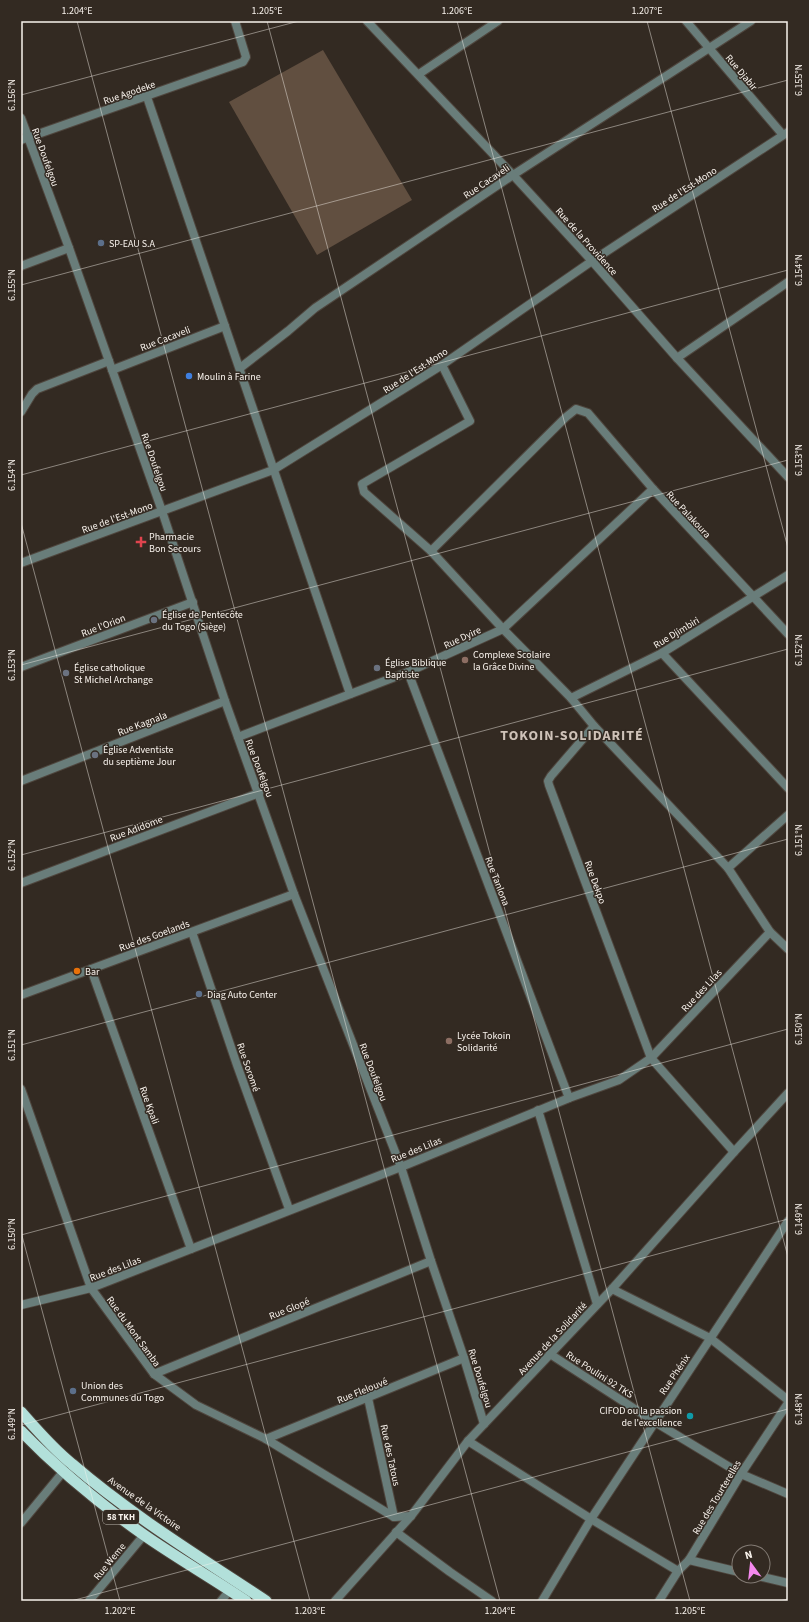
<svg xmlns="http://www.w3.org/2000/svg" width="809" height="1622" viewBox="0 0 809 1622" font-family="'Source Sans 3',sans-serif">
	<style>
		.green { fill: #614f40 }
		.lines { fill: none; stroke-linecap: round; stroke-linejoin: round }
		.minor-casing { stroke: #4f463e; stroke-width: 10 }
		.tertiary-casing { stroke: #4f463e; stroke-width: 10 }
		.trunk-casing { stroke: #4f463e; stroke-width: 13 }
		.minor { stroke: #697d7a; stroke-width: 8 }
		.tertiary { stroke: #697d7a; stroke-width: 8 }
		.trunk { stroke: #b2e0da; stroke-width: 11 }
		.ticks { fill: none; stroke: #f9f3ed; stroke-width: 1; stroke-opacity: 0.45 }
		.service-dot { fill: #5c6f8a; stroke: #332a22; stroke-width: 1.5 }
		.shop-dot { fill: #3f7fe0; stroke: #332a22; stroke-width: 1.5 }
		.health-dot { fill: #e0444e; stroke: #332a22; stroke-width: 1.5 }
		.worship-dot { fill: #6b7280; stroke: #332a22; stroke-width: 1.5 }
		.education-dot { fill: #8d6e63; stroke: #332a22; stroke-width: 1.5 }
		.food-dot { fill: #e8710a; stroke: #332a22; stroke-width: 1.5 }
		.culture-dot { fill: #0f9aa8; stroke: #332a22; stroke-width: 1.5 }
		.labels { text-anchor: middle; stroke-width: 3; stroke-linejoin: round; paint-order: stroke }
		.shield { fill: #332a22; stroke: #beb7b0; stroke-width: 1 }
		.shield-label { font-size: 9px; font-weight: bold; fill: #f9f3ed }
		.street-label { font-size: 10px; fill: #f9f3ed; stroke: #332a22 }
		.poi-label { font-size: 10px; fill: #f9f3ed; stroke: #332a22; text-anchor: start }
		.district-label { font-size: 14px; font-weight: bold; letter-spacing: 1px; fill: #cec2b8; stroke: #332a22 }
		.neatline { fill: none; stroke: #f9f3ed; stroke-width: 1.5 }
		.ticks-label { font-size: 10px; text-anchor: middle; fill: #f9f3ed }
	</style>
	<rect width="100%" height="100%" fill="#332a22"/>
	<path class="green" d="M323 50 412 200 317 255 229 102Z"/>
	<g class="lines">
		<defs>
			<g id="minor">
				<path d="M686 21 783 135"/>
				<path d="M419 74 498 21"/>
				<path d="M147 97 350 694"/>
				<path d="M21 118 69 248 162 511 225 701 294 894 401 1167 431 1261 464 1358 484 1424"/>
				<path d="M21 140 243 62 246 57 235 21"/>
				<path d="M21 266 69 248"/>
				<path d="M677 358 788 282"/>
				<path d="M442 365 470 421 362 484 364 492 431 551 503 629 571 698 594 726 728 868 770 932 788 949"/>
				<path d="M240 368 288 331 315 308 513 175 751 21"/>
				<path d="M112 370 225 326"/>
				<path d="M21 412 32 394 37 389 109 361"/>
				<path d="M431 551 566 417 576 409 588 413 653 489 788 634"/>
				<path d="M21 563 273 470 442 365 592 261 788 132"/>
				<path d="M662 653 788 788"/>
				<path d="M21 667 193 602"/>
				<path d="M408 672 569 1098"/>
				<path d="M571 698 662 653 788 575"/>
				<path d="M594 726 551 776 548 781 549 785 651 1058 734 1152"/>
				<path d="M238 737 408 672 503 629 653 489"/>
				<path d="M21 781 225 701"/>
				<path d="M728 868 788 815"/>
				<path d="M21 883 259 793"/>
				<path d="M192 932 237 1065 289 1209"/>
				<path d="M91 969 191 1249"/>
				<path d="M21 995 294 894"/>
				<path d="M21 1089 91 1288 154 1374 196 1405 266 1439 394 1517 411 1516"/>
				<path d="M538 1110 597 1304"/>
				<path d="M612 1289 710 1338 788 1400"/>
				<path d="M21 1305 91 1288 401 1167 569 1098 619 1080 651 1058 770 932"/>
				<path d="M550 1354 655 1422 741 1474 788 1494"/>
				<path d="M154 1374 431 1261"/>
				<path d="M368 1398 394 1517"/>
				<path d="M266 1439 464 1358"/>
				<path d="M468 1441 591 1519 678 1571"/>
				<path d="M21 1523 63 1472"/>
				<path d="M396 1532 450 1572 492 1601"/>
				<path d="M689 1560 739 1572"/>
				<path d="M758 1576 788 1583"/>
				<path d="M89 1601 144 1535"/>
				<path d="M221 1601 230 1590"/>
				<path d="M335 1601 411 1516 468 1441 612 1289 734 1152 788 1093"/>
				<path d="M542 1601 591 1519 788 1221"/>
				<path d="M659 1601 678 1571 689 1560 741 1474 788 1403"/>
			</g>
			<path id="tertiary" d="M367 21 513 175 592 261 677 358 788 477"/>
			<g id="trunk">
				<path d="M21 1412C37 1430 53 1449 72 1464 131 1515 201 1558 266 1601"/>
				<path d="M21 1431C58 1469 100 1504 144 1535 177 1558 212 1578 246 1601"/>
			</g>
		</defs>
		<use href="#minor" class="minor-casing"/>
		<use href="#tertiary" class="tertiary-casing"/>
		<use href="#trunk" class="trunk-casing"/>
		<use href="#minor" class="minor"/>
		<use href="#tertiary" class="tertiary"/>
		<use href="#trunk" class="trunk"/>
	</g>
	<path class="ticks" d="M77 21 500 1601M267 21 690 1601M457 21 788 1257M647 21 788 548M21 95 299 21M21 285 788 80M21 475 788 270M21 523 310 1601M21 665 788 460M21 855 788 649M21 1045 788 839M21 1232 120 1601M21 1235 788 1029M21 1425 788 1219M71 1601 788 1409M780 1601 788 1599"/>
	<g class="service-dot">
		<circle cx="101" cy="243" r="4"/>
		<circle cx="199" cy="994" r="4"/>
		<circle cx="73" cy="1391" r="4"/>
	</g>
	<circle class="shop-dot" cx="189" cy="376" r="4"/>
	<path class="health-dot" d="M139 536h4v4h4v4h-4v4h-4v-4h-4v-4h4z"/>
	<g class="worship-dot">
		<circle cx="154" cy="620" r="4"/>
		<circle cx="377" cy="668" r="4"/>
		<circle cx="66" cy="673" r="4"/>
		<circle cx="95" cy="755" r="4"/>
	</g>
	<g class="education-dot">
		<circle cx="465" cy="660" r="4"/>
		<circle cx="449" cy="1041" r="4"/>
	</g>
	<circle class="food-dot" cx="77" cy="971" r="4"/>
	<circle class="culture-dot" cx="690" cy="1416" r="4"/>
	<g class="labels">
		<rect class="shield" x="103" y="1510" width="36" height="14" rx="3"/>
		<g class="shield-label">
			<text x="121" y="1520">58 TKH</text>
		</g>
		<g class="street-label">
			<text transform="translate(742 72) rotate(50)" y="4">Rue Djabir</text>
			<text transform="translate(129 92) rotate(-19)" y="4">Rue Agodeke</text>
			<text transform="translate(46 157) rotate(70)" y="4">Rue Doufelgou</text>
			<text transform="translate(486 181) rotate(-34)" y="4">Rue Cacaveli</text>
			<text transform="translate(684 189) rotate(-33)" y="4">Rue de l'Est-Mono</text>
			<text transform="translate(587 241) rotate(48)" y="4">Rue de la Providence</text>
			<text transform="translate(165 338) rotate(-21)" y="4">Rue Cacaveli</text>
			<text transform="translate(415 370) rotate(-33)" y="4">Rue de l'Est-Mono</text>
			<text transform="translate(155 462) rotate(71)" y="4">Rue Doufelgou</text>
			<text transform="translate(689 514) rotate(47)" y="4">Rue Palakoura</text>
			<text transform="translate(117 517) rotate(-20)" y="4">Rue de l'Est-Mono</text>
			<text transform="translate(103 625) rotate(-21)" y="4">Rue l'Orion</text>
			<text transform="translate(676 632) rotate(-31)" y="4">Rue Djimbiri</text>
			<text transform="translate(462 637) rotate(-25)" y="4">Rue Dyire</text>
			<text transform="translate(142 723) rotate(-21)" y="4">Rue Kagnala</text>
			<text transform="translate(260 768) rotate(69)" y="4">Rue Doufelgou</text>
			<text transform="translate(136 828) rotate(-21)" y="4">Rue Adidome</text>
			<text transform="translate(498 881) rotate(69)" y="4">Rue Tanlona</text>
			<text transform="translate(596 882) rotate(70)" y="4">Rue Dekpo</text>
			<text transform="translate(154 935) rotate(-20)" y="4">Rue des Goelands</text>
			<text transform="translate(701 990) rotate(-47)" y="4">Rue des Lilas</text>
			<text transform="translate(249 1067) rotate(71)" y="4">Rue Soromé</text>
			<text transform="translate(374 1072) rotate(69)" y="4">Rue Doufelgou</text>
			<text transform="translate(150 1105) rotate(70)" y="4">Rue Kpali</text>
			<text transform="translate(416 1149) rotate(-22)" y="4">Rue des Lilas</text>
			<text transform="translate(115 1268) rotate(-21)" y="4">Rue des Lilas</text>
			<text transform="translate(289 1308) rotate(-22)" y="4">Rue Glopé</text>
			<text transform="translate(134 1331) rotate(54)" y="4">Rue du Mont Samba</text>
			<text transform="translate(552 1338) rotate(-47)" y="4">Avenue de la Solidarité</text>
			<text transform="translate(600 1374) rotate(33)" y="4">Rue Poulini 92 TKS</text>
			<text transform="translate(674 1374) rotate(-56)" y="4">Rue Phénix</text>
			<text transform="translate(481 1378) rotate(73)" y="4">Rue Doufelgou</text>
			<text transform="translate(362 1390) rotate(-22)" y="4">Rue Flelouvé</text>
			<text transform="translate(391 1455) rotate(78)" y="4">Rue des Tatous</text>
			<text transform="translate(716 1497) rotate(-59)" y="4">Rue des Tourterelles</text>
			<text transform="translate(145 1503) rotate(35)" y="4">Avenue de la Victoire</text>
			<text transform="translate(109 1561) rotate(-51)" y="4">Rue Weme</text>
		</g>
		<g class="poi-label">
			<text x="109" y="247">SP-EAU S.A</text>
			<text x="197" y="380">Moulin à Farine</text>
			<text x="149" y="540">Pharmacie<tspan x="149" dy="12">Bon Secours</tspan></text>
			<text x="162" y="618">Église de Pentecôte<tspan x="162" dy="12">du Togo (Siège)</tspan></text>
			<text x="473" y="658">Complexe Scolaire<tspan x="473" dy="12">la Grâce Divine</tspan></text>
			<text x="385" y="666">Église Biblique<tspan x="385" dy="12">Baptiste</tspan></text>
			<text x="74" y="671">Église catholique<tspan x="74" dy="12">St Michel Archange</tspan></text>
			<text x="103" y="753">Église Adventiste<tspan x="103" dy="12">du septième Jour</tspan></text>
			<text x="85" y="975">Bar</text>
			<text x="207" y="998">Diag Auto Center</text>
			<text x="457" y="1039">Lycée Tokoin<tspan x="457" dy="12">Solidarité</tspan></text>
			<text x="81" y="1389">Union des<tspan x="81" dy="12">Communes du Togo</tspan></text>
			<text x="682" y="1414" text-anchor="end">CIFOD ou la passion<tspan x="682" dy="12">de l'excellence</tspan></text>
		</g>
		<g class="district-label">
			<text x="572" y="740">TOKOIN-SOLIDARITÉ</text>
		</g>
	</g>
	<rect width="809" height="1622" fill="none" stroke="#332a22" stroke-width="44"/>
	<g transform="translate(751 1564) rotate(345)"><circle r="19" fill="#332a22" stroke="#827a73"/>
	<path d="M0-3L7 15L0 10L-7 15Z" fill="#f589ee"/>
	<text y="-6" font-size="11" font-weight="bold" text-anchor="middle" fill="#f9f3ed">N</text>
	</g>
	<rect x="22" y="22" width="765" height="1578" class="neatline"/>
	<g class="ticks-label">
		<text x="77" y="14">1.204°E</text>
		<text x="267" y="14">1.205°E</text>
		<text x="457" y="14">1.206°E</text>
		<text x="647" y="14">1.207°E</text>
		<text transform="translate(798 80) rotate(-90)" y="4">6.155°N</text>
		<text transform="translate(11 95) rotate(-90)" y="4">6.156°N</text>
		<text transform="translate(798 270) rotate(-90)" y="4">6.154°N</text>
		<text transform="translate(11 285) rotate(-90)" y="4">6.155°N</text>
		<text transform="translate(798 460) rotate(-90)" y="4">6.153°N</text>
		<text transform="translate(11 475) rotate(-90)" y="4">6.154°N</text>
		<text transform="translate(798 650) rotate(-90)" y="4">6.152°N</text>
		<text transform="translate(11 665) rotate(-90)" y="4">6.153°N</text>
		<text transform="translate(798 840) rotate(-90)" y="4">6.151°N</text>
		<text transform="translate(11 855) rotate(-90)" y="4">6.152°N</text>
		<text transform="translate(798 1029) rotate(-90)" y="4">6.150°N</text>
		<text transform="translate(11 1045) rotate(-90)" y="4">6.151°N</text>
		<text transform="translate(798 1219) rotate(-90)" y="4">6.149°N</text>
		<text transform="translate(11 1234) rotate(-90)" y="4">6.150°N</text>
		<text transform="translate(798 1409) rotate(-90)" y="4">6.148°N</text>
		<text transform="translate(11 1424) rotate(-90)" y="4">6.149°N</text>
		<text x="120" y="1614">1.202°E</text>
		<text x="310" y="1614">1.203°E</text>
		<text x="500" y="1614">1.204°E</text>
		<text x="690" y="1614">1.205°E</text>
	</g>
</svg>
